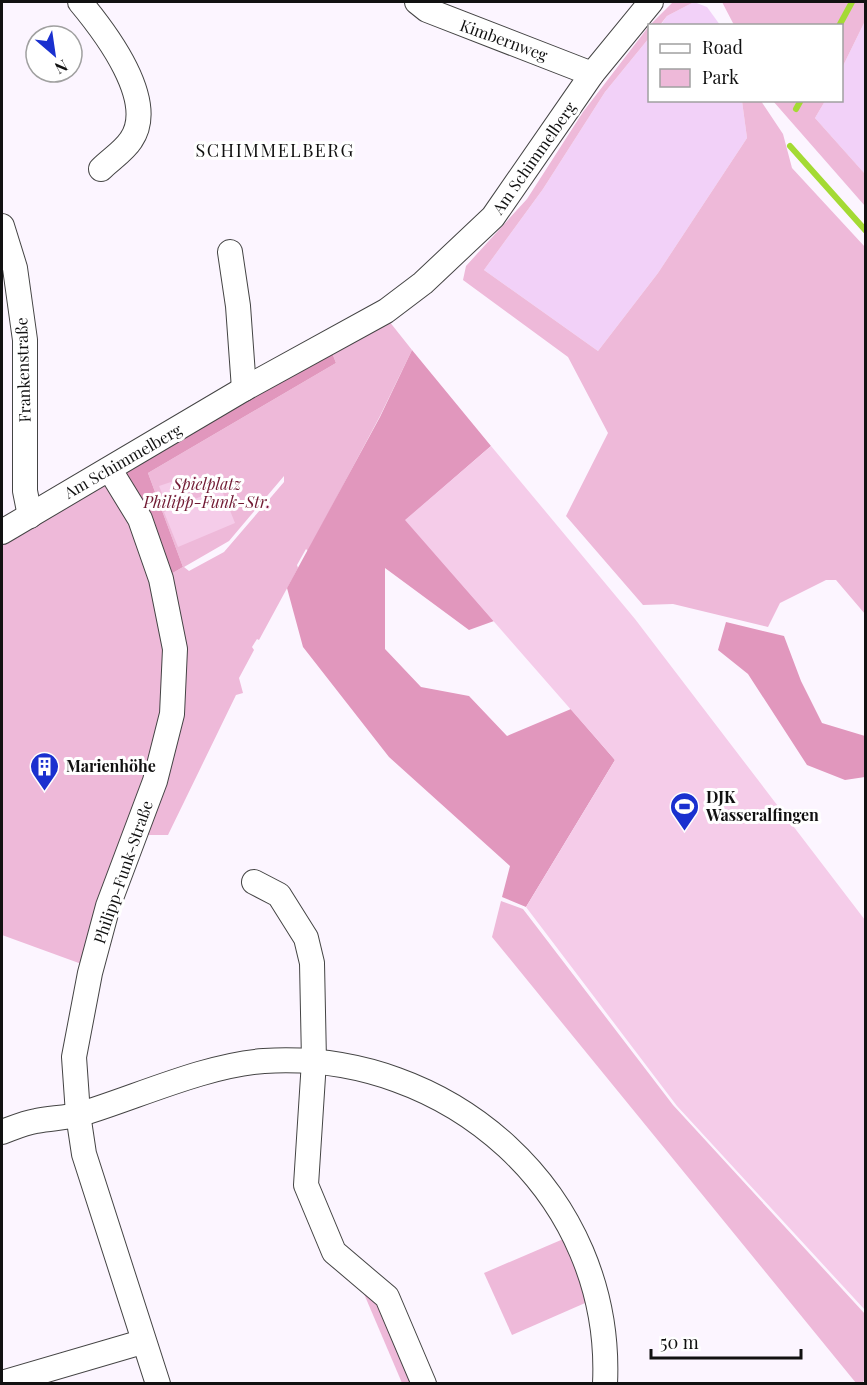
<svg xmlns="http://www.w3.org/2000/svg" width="867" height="1385" viewBox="0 0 867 1385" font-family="'Playfair Display',serif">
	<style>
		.farmland { fill: #f2d1f8 }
		.green { fill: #eeb9d9; fill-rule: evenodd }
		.forest { fill: #e197bd }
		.pitch { fill: #f5cce9 }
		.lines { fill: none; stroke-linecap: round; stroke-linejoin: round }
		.stream { stroke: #a4da34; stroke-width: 6 }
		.street-casing { stroke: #444; stroke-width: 26 }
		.street { stroke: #fff; stroke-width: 24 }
		.labels { text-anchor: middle; stroke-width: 6; stroke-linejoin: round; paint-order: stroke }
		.street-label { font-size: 16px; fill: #111; stroke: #fff }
		.park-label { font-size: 16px; font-style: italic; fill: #701932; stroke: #fff }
		.poi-label { font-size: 16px; font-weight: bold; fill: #111; stroke: #fff; text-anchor: start }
		.neighbourhood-label { font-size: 18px; letter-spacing: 1.5px; fill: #111; stroke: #fff }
	</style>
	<rect width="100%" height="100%" fill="#fcf5ff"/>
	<g class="farmland">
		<path d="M694 2 707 7 720 25 660 26 667 16Z"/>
		<path d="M865 21V174L815 118 825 101 842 100V68Z"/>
		<path d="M649 38 650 100 742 101 747 138 658 273 598 351 484 270 543 189 605 92Z"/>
	</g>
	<g class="green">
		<path d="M673 2H694L667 16 660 25H650Z"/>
		<path d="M722 2H865V21L842 68V26L734 25Z"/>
		<path d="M649 26V38L605 92 543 189 484 270 598 351 658 273 747 138 742 101H761L783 134 792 168 865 247V614L836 580H826L780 603 768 627 673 604 643 605 566 516 608 433 568 357 463 280 466 266 527 199 583 112Z"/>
		<path d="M773 101H825L815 118 865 174V206Z"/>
		<path d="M385 316 412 350 380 416 308 551 306 549 297 565 298 568 259 640 257 639 252 647 254 650 239 678 243 693 236 695 168 835H138L177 715 164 578 183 567 148 473 336 363 329 345ZM284 476V482L224 552 189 571 184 567 229 541Z"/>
		<path d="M109 475 136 519 171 649 168 714 87 966 2 935V537Z"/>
		<path d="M501 901 523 909 673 1105 865 1314V1379L862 1383H856L492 937Z"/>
		<path d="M568 1237 592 1300 512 1335 484 1273Z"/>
		<path d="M353 1268 387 1297 424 1383H402Z"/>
	</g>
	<g class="forest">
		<path d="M329 345 336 363 148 473 183 567 164 578 116 471Z"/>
		<path d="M412 350 491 446 406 520 494 621 469 630 385 568V649L421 687 469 696 507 736 571 709 615 760 526 907 502 897 510 866 389 757 303 647 287 588 380 417Z"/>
		<path d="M726 622 784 636 801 681 822 723 865 736V777L845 780 807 765 748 674 718 650Z"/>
	</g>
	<g class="pitch">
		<path d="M491 446 635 619 865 920V1310L677 1106 526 907 615 760 405 520Z"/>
		<path d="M177 480 184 498 167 505 159 486Z"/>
		<path d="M221 488 235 523 178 547 164 512Z"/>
	</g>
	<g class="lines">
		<g class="stream">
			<path d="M839 26 852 2"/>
			<path d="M796 109 801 100"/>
			<path d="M790 146 866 231"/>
		</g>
		<defs>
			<g id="street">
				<path d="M80 2C105 32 158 101 131 140 124 151 110 160 101 169"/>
				<path d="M417 2 427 10 592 74"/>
				<path d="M2 226 15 268 25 340V491L30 516"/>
				<path d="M230 252 238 306 244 389"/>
				<path d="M110 470 140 519 161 579 175 649 172 714 155 781 108 906 90 973 74 1057 78 1114 84 1154 158 1384"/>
				<path d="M2 532 244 389 386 311 423 283 493 217 592 74 651 2"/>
				<path d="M254 882 279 895 306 938 312 963 314 1061 306 1185 334 1252 387 1297 424 1384"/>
				<path d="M2 1132C13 1128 24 1123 36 1121 51 1118 66 1118 81 1114 137 1097 206 1065 264 1061 449 1049 614 1194 605 1384"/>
				<path d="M2 1383 142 1342"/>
			</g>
		</defs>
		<use href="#street" class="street-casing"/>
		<use href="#street" class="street"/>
	</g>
	<defs>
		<symbol id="building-pin" viewBox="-11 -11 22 30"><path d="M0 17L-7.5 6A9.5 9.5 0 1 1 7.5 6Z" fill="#1a30cf" stroke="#fff"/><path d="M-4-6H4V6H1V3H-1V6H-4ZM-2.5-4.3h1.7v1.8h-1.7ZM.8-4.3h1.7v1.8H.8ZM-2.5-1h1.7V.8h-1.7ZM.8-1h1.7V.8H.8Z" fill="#fff"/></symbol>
		<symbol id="stadium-pin" viewBox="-11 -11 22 30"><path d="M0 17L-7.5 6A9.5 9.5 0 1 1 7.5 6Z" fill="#1a30cf" stroke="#fff"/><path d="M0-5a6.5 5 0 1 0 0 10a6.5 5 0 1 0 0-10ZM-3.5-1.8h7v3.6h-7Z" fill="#fff"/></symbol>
	</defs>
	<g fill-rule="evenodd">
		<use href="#building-pin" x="28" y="750" width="33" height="45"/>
		<use href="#stadium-pin" x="668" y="790" width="33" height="45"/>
	</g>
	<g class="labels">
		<g class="street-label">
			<text transform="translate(504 40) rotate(20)" y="6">Kimbernweg</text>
			<text transform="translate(534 158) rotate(-55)" y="6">Am Schimmelberg</text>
			<text transform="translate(23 370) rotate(-92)" y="6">Frankenstraße</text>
			<text transform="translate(123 461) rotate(-30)" y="6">Am Schimmelberg</text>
			<text transform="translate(123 872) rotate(-71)" y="6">Philipp-Funk-Straße</text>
		</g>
		<g class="park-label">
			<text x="207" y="490">Spielplatz<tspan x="207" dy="18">Philipp-Funk-Str.</tspan></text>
		</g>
		<g class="poi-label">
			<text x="66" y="772">Marienhöhe</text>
			<text x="706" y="803">DJK<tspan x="706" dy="18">Wasseralfingen</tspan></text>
		</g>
		<g class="neighbourhood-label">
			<text x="275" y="157">SCHIMMELBERG</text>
		</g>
	</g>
	<rect width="867" height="1385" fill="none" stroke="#111111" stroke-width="6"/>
	<rect x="648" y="24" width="195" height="78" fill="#ffffff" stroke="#a0a0a0" stroke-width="1.5"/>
	<rect x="660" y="44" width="30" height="9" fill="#ffffff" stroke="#a0a0a0" stroke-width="1.5"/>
	<text x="702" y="54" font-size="18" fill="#111111">Road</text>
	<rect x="660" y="69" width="30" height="18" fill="#eeb9d9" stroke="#a0a0a0" stroke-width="1.5"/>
	<text x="702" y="84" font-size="18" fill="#111111">Park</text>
	<g transform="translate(54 54) rotate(151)"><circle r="28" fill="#ffffff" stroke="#a0a0a0" stroke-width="1.5"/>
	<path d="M0-4.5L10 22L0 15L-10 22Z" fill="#1a30cf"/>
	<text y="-9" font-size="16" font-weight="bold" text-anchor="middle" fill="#111111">N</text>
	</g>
	<path d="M651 1349v9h150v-9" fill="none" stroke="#111111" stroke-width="3"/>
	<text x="660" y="1349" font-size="18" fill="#111111" stroke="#ffffff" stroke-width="4.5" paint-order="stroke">50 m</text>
</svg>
